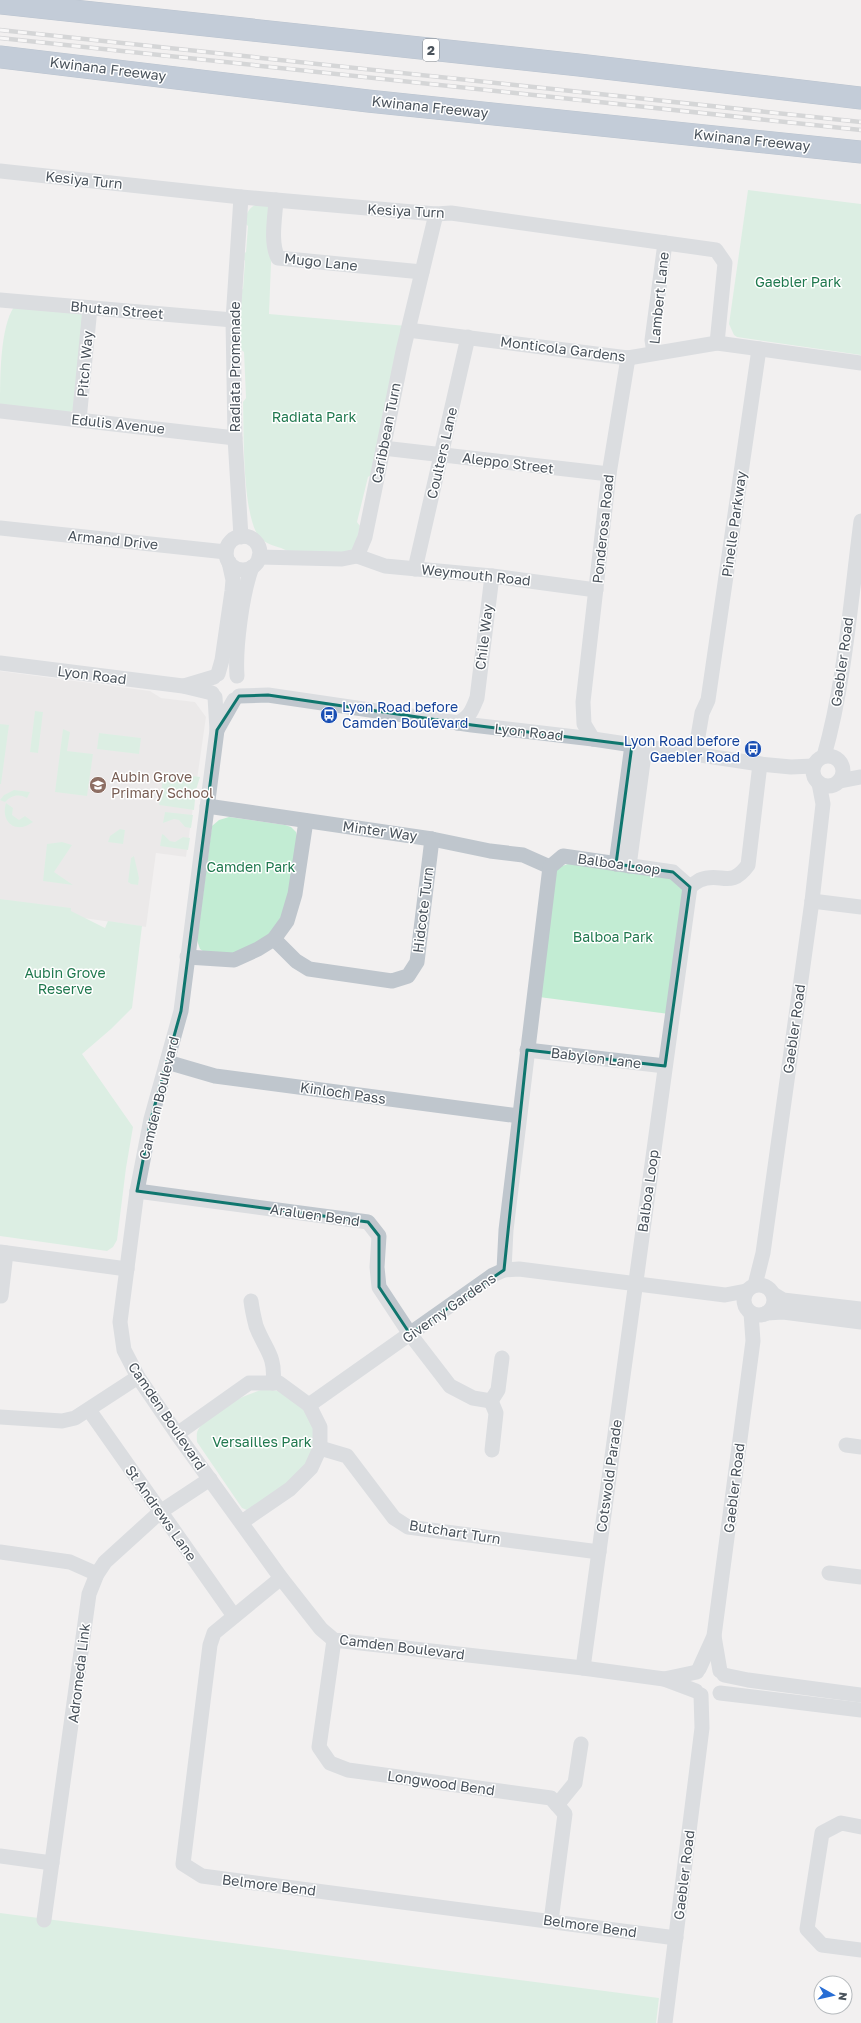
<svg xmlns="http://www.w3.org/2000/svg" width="861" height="2023" viewBox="0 0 861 2023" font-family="'Golos Text',sans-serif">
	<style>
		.education { fill: #e3e1e1 }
		.green { fill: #c2ecd3 }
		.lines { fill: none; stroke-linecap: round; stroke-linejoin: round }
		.highway-casing { stroke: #768ca6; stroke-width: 23 }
		.minor { stroke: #bfc6cd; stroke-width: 15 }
		.highway { stroke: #8ba1ba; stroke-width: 22 }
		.rail-casing { stroke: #b2b5b9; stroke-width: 4.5 }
		.rail { stroke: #fff; stroke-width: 3; stroke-dasharray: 9; stroke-linecap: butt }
		.marked { fill: none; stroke: #0f766e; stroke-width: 3; stroke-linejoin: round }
		.labels { text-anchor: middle; stroke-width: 3; stroke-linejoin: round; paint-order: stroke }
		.shield { fill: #fff; stroke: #80868c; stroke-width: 1 }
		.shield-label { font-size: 13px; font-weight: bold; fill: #49525b }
		.street-label { font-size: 14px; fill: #49525b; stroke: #fff }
		.park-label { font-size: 14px; fill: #1f784e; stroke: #fff }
		.transit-label { font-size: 14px; fill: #164399; stroke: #fff; text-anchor: start }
		.education-label { font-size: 14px; fill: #785e54; stroke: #fff; text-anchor: start }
	</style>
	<rect width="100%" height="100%" fill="#f2f0f0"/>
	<path class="education" d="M0 671 150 691 161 698 195 702 206 717 186 857 156 853 146 927 0 906Z"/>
	<g class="green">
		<path d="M748 190 861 204V355L737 337 734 335 729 324Z"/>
		<path d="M256 204H269L273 214 269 314 407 326 373 474 368 477 357 522 360 526 355 547 349 554 303 551C295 554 289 552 281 548 274 546 264 543 259 537 242 514 244 432 243 402L246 398 244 352 240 349 239 291 243 289 245 261 242 257V255L246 252 248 226 245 223C246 214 248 209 256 204Z"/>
		<path d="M14 307 81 313 84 318 75 409 70 412 0 405C0 378 0 327 14 307Z"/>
		<path d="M35 711 43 712 38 753 30 752Z"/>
		<path d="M0 724 9 725 1 784H0Z"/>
		<path d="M63 729 70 732 67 751 93 754 87 796 55 792Z"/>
		<path d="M99 733 141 738 139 754 97 749Z"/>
		<path d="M164 772 200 777 196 790 194 810 159 805Z"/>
		<path d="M14 790 30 792 27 798C18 793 11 796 5 802L0 800 4 795Z"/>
		<path d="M6 803 13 808 12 815 19 820 25 816 33 822C16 835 0 822 6 803Z"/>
		<path d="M165 812 193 815 191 828 185 827 179 820 174 819 163 823Z"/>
		<path d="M229 817 285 825 291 827 296 832 298 841 294 879 278 929 241 953 207 954 200 949 197 940 212 826 219 820Z"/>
		<path d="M120 829 125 830 123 844 108 842 110 836Z"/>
		<path d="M162 834 164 835 170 841 175 842 183 837 190 838 188 850 160 846Z"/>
		<path d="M62 842 72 845 54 872 73 885 43 881 47 844Z"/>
		<path d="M134 856 139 878 138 885 131 884 128 882 131 858Z"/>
		<path d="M571 863 672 877 685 888 669 1014 539 997 553 876 559 867Z"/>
		<path d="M0 899 71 908V911L105 928 108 921 142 926 132 1008 111 1029 82 1054 133 1127 126 1168 117 1240 113 1247 107 1251 0 1236Z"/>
		<path d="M264 1389C299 1392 299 1404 318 1430L306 1469 249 1511 242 1508 197 1442C197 1439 196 1433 198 1430 207 1411 245 1395 264 1389Z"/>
		<path d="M0 1913 659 1998 656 2023H0Z"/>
	</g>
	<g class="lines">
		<defs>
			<g id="highway">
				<path d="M0 3 579 65 861 98"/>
				<path d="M0 57 368 101 861 152"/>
			</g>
		</defs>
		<use href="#highway" class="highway-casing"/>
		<g class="minor">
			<path d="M0 171 241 197 436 214 451 213 716 250 725 263 717 343"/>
			<path d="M276 200C275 218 270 242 278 258L422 272"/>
			<path d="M0 300 233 320"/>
			<path d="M408 330 628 358 717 343 861 363"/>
			<path d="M654 353 652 340 665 243"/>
			<path d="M0 411 235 438"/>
			<path d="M79 420 90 308"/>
			<path d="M383 448 609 474"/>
			<path d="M0 528 226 552"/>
			<circle cx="243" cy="553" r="17"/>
			<path d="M241 537 235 438 233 320 241 197"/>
			<path d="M357 556 385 566 492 576 596 590"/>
			<path d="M259 557 342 559 357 556 365 537 403 351 436 214"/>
			<path d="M415 569 468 337"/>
			<path d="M0 663 183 686 212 693"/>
			<path d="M218 674 222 660 232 591 233 580 229 562"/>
			<path d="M237 676C235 648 242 594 252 567"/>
			<path d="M184 686 214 677"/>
			<path d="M239 696 268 695 472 725 593 739 760 764 791 767 813 766"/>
			<path d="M215 697 217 730 181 1011 151 1119 137 1191 120 1322 124 1350 138 1377 177 1434 281 1578 321 1629 334 1640 583 1668 664 1679 696 1691"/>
			<path d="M457 723C470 718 472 710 477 698L492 576"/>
			<path d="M217 730 234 700"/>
			<path d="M593 739 584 724 583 702 609 474 628 358"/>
			<path d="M695 754 702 713 708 700 759 349"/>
			<path d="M824 756C845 683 851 597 861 521"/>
			<circle cx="828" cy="771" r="15"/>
			<path d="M839 781 861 777"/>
			<path d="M207 806 432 839 490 851 523 855 550 867"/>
			<path d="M616 864 632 745"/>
			<path d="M629 866 645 747"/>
			<path d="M690 887C693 884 697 882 700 880 721 871 730 890 748 865L760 764"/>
			<path d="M812 901 861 907"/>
			<path d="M274 939 296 961 309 969 392 981 408 976 417 962 432 839"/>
			<path d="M187 957 234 960 258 949 274 939 287 921 295 894 306 821"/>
			<path d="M527 1050 665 1066"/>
			<path d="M167 1062 215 1076 519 1116"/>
			<path d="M137 1191 368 1222 379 1236 377 1267 379 1287 410 1334 450 1386 473 1398 491 1401"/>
			<path d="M0 1252 127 1269"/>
			<path d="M504 1270 506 1230 550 867 563 856 673 872 690 887 583 1668"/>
			<circle cx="759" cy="1300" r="15"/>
			<path d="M755 1285 763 1253 812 901 823 804 819 783"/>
			<path d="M773 1294 783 1300 861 1309"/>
			<path d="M1 1296 6 1253"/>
			<path d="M251 1301C252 1309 254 1318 256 1326 265 1350 276 1355 273 1383"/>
			<path d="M767 1313 783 1312 861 1322"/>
			<path d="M491 1401 496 1413 492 1450"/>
			<path d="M491 1401 498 1390 502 1358"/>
			<path d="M309 1405 493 1275 504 1270 519 1269 725 1295 746 1291"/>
			<path d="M89 1410 234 1616"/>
			<path d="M0 1417 62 1421 75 1418 138 1377"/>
			<path d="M177 1434 249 1383H279L309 1405 320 1427V1448L311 1468 290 1489 242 1522"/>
			<path d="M846 1445 861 1447"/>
			<path d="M320 1448 347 1456 394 1518 408 1527 599 1552"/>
			<path d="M0 1552 70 1562 97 1574"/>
			<path d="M829 1573 861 1577"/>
			<path d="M281 1578 214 1633 210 1645 183 1864 202 1876 676 1938"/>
			<path d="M714 1636 720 1671"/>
			<path d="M334 1640 319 1747 330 1763 348 1770 551 1798 565 1814 551 1921"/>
			<path d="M699 1669 714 1636 753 1341 751 1313"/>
			<path d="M724 1675 748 1680 861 1695"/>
			<path d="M664 1679 697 1672"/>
			<path d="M720 1693 861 1710"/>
			<path d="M557 1805 575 1783 581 1744"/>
			<path d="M861 1827 841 1823 822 1833 807 1929 822 1945 861 1950"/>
			<path d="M0 1856 52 1863"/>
			<path d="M44 1920 89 1594 97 1574 105 1562 160 1512 210 1479"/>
			<path d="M665 2023 702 1728 701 1695"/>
		</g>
		<use href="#highway" class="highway"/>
		<defs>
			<g id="rail">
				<path d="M0 30 861 122"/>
				<path d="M0 38 861 130"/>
			</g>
		</defs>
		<use href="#rail" class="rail-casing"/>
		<use href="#rail" class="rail"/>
	</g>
	<path d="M0 0H861V2023H0ZM268 695 472 725 632 745 616 864 673 872 690 887 665 1066 527 1050 504 1270 410 1334 379 1287V1236L368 1222 137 1191 151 1119 181 1011 217 730 239 696Z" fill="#f2f0f0" fill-opacity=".55" fill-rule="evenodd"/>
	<path class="marked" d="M268 695 472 725 632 745 616 864 673 872 690 887 665 1066 527 1050 504 1270 410 1334 379 1287V1236L368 1222 137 1191 151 1119 181 1011 217 730 239 696Z"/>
	<defs>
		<symbol id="bus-disc" viewBox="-11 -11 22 22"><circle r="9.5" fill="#1a4fb4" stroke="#fff"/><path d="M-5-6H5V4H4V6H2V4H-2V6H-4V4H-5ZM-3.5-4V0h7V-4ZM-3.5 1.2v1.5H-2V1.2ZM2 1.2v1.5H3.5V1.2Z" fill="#fff"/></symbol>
		<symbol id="school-disc" viewBox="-11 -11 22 22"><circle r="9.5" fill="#8d6e63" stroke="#fff"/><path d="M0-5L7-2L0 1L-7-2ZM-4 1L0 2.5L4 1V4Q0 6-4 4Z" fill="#fff"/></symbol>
	</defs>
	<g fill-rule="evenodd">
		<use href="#bus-disc" x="319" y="705" width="20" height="20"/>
		<use href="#bus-disc" x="743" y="739" width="20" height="20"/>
		<use href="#school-disc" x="88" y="775" width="20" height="20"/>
	</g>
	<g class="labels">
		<rect class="shield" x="423" y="39" width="16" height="22" rx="3"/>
		<g class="shield-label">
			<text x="431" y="55">2</text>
		</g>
		<g class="street-label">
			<text transform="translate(108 69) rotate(7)" y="5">Kwinana Freeway</text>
			<text transform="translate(430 107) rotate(6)" y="5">Kwinana Freeway</text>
			<text transform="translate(752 140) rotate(6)" y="5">Kwinana Freeway</text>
			<text transform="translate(84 180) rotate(6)" y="5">Kesiya Turn</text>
			<text transform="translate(406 211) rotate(3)" y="5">Kesiya Turn</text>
			<text transform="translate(321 262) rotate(6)" y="5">Mugo Lane</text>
			<text transform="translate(659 298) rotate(-84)" y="5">Lambert Lane</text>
			<text transform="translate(117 310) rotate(5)" y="5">Bhutan Street</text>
			<text transform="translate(563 349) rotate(7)" y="5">Monticola Gardens</text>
			<text transform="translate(85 364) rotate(-85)" y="5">Pitch Way</text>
			<text transform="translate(235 367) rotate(-90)" y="5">Radiata Promenade</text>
			<text transform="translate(118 424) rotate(6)" y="5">Edulis Avenue</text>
			<text transform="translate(386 433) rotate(-79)" y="5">Caribbean Turn</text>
			<text transform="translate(442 453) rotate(-77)" y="5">Coulters Lane</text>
			<text transform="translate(508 463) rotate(7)" y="5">Aleppo Street</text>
			<text transform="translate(734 524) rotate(-82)" y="5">Pinelle Parkway</text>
			<text transform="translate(603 529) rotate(-84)" y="5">Ponderosa Road</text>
			<text transform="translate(113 540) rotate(6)" y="5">Armand Drive</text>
			<text transform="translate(476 575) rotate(6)" y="5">Weymouth Road</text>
			<text transform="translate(484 637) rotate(-83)" y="5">Chile Way</text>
			<text transform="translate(842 662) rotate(-82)" y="5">Gaebler Road</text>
			<text transform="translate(92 675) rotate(7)" y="5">Lyon Road</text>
			<text transform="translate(529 732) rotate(6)" y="5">Lyon Road</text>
			<text transform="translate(380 831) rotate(8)" y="5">Minter Way</text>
			<text transform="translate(619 864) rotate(8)" y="5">Balboa Loop</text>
			<text transform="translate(423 910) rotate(-83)" y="5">Hidcote Turn</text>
			<text transform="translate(794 1029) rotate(-82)" y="5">Gaebler Road</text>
			<text transform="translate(596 1058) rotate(7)" y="5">Babylon Lane</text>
			<text transform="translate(343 1093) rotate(8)" y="5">Kinloch Pass</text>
			<text transform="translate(159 1098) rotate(-76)" y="5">Camden Boulevard</text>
			<text transform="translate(648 1191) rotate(-82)" y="5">Balboa Loop</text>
			<text transform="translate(315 1215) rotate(8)" y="5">Araluen Bend</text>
			<text transform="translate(449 1308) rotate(-35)" y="5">Giverny Gardens</text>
			<text transform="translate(167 1416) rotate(56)" y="5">Camden Boulevard</text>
			<text transform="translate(609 1476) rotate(-82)" y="5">Cotswold Parade</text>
			<text transform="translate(734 1488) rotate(-83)" y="5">Gaebler Road</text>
			<text transform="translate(161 1513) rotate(55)" y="5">St Andrews Lane</text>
			<text transform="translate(455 1532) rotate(9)" y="5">Butchart Turn</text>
			<text transform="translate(402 1647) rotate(7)" y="5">Camden Boulevard</text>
			<text transform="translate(79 1673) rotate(-83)" y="5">Adromeda Link</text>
			<text transform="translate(441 1783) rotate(8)" y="5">Longwood Bend</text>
			<text transform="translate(684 1875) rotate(-83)" y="5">Gaebler Road</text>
			<text transform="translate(269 1885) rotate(7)" y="5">Belmore Bend</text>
			<text transform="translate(590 1926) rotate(8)" y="5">Belmore Bend</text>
		</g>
		<g class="park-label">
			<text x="798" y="287">Gaebler Park</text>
			<text x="314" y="422">Radiata Park</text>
			<text x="251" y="872">Camden Park</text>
			<text x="613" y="942">Balboa Park</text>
			<text x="65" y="978">Aubin Grove<tspan x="65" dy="16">Reserve</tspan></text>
			<text x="262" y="1447">Versailles Park</text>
		</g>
		<g class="transit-label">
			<text x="342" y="712">Lyon Road before<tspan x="342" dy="16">Camden Boulevard</tspan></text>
			<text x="740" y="746" text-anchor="end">Lyon Road before<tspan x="740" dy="16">Gaebler Road</tspan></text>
		</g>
		<g class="education-label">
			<text x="111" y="782">Aubin Grove<tspan x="111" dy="16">Primary School</tspan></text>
		</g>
	</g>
	<g transform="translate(833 1995) rotate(98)"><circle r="19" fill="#ffffff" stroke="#b6babd"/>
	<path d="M0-3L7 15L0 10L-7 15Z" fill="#276dd4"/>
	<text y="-6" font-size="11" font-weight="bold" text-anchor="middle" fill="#49525b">N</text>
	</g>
</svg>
